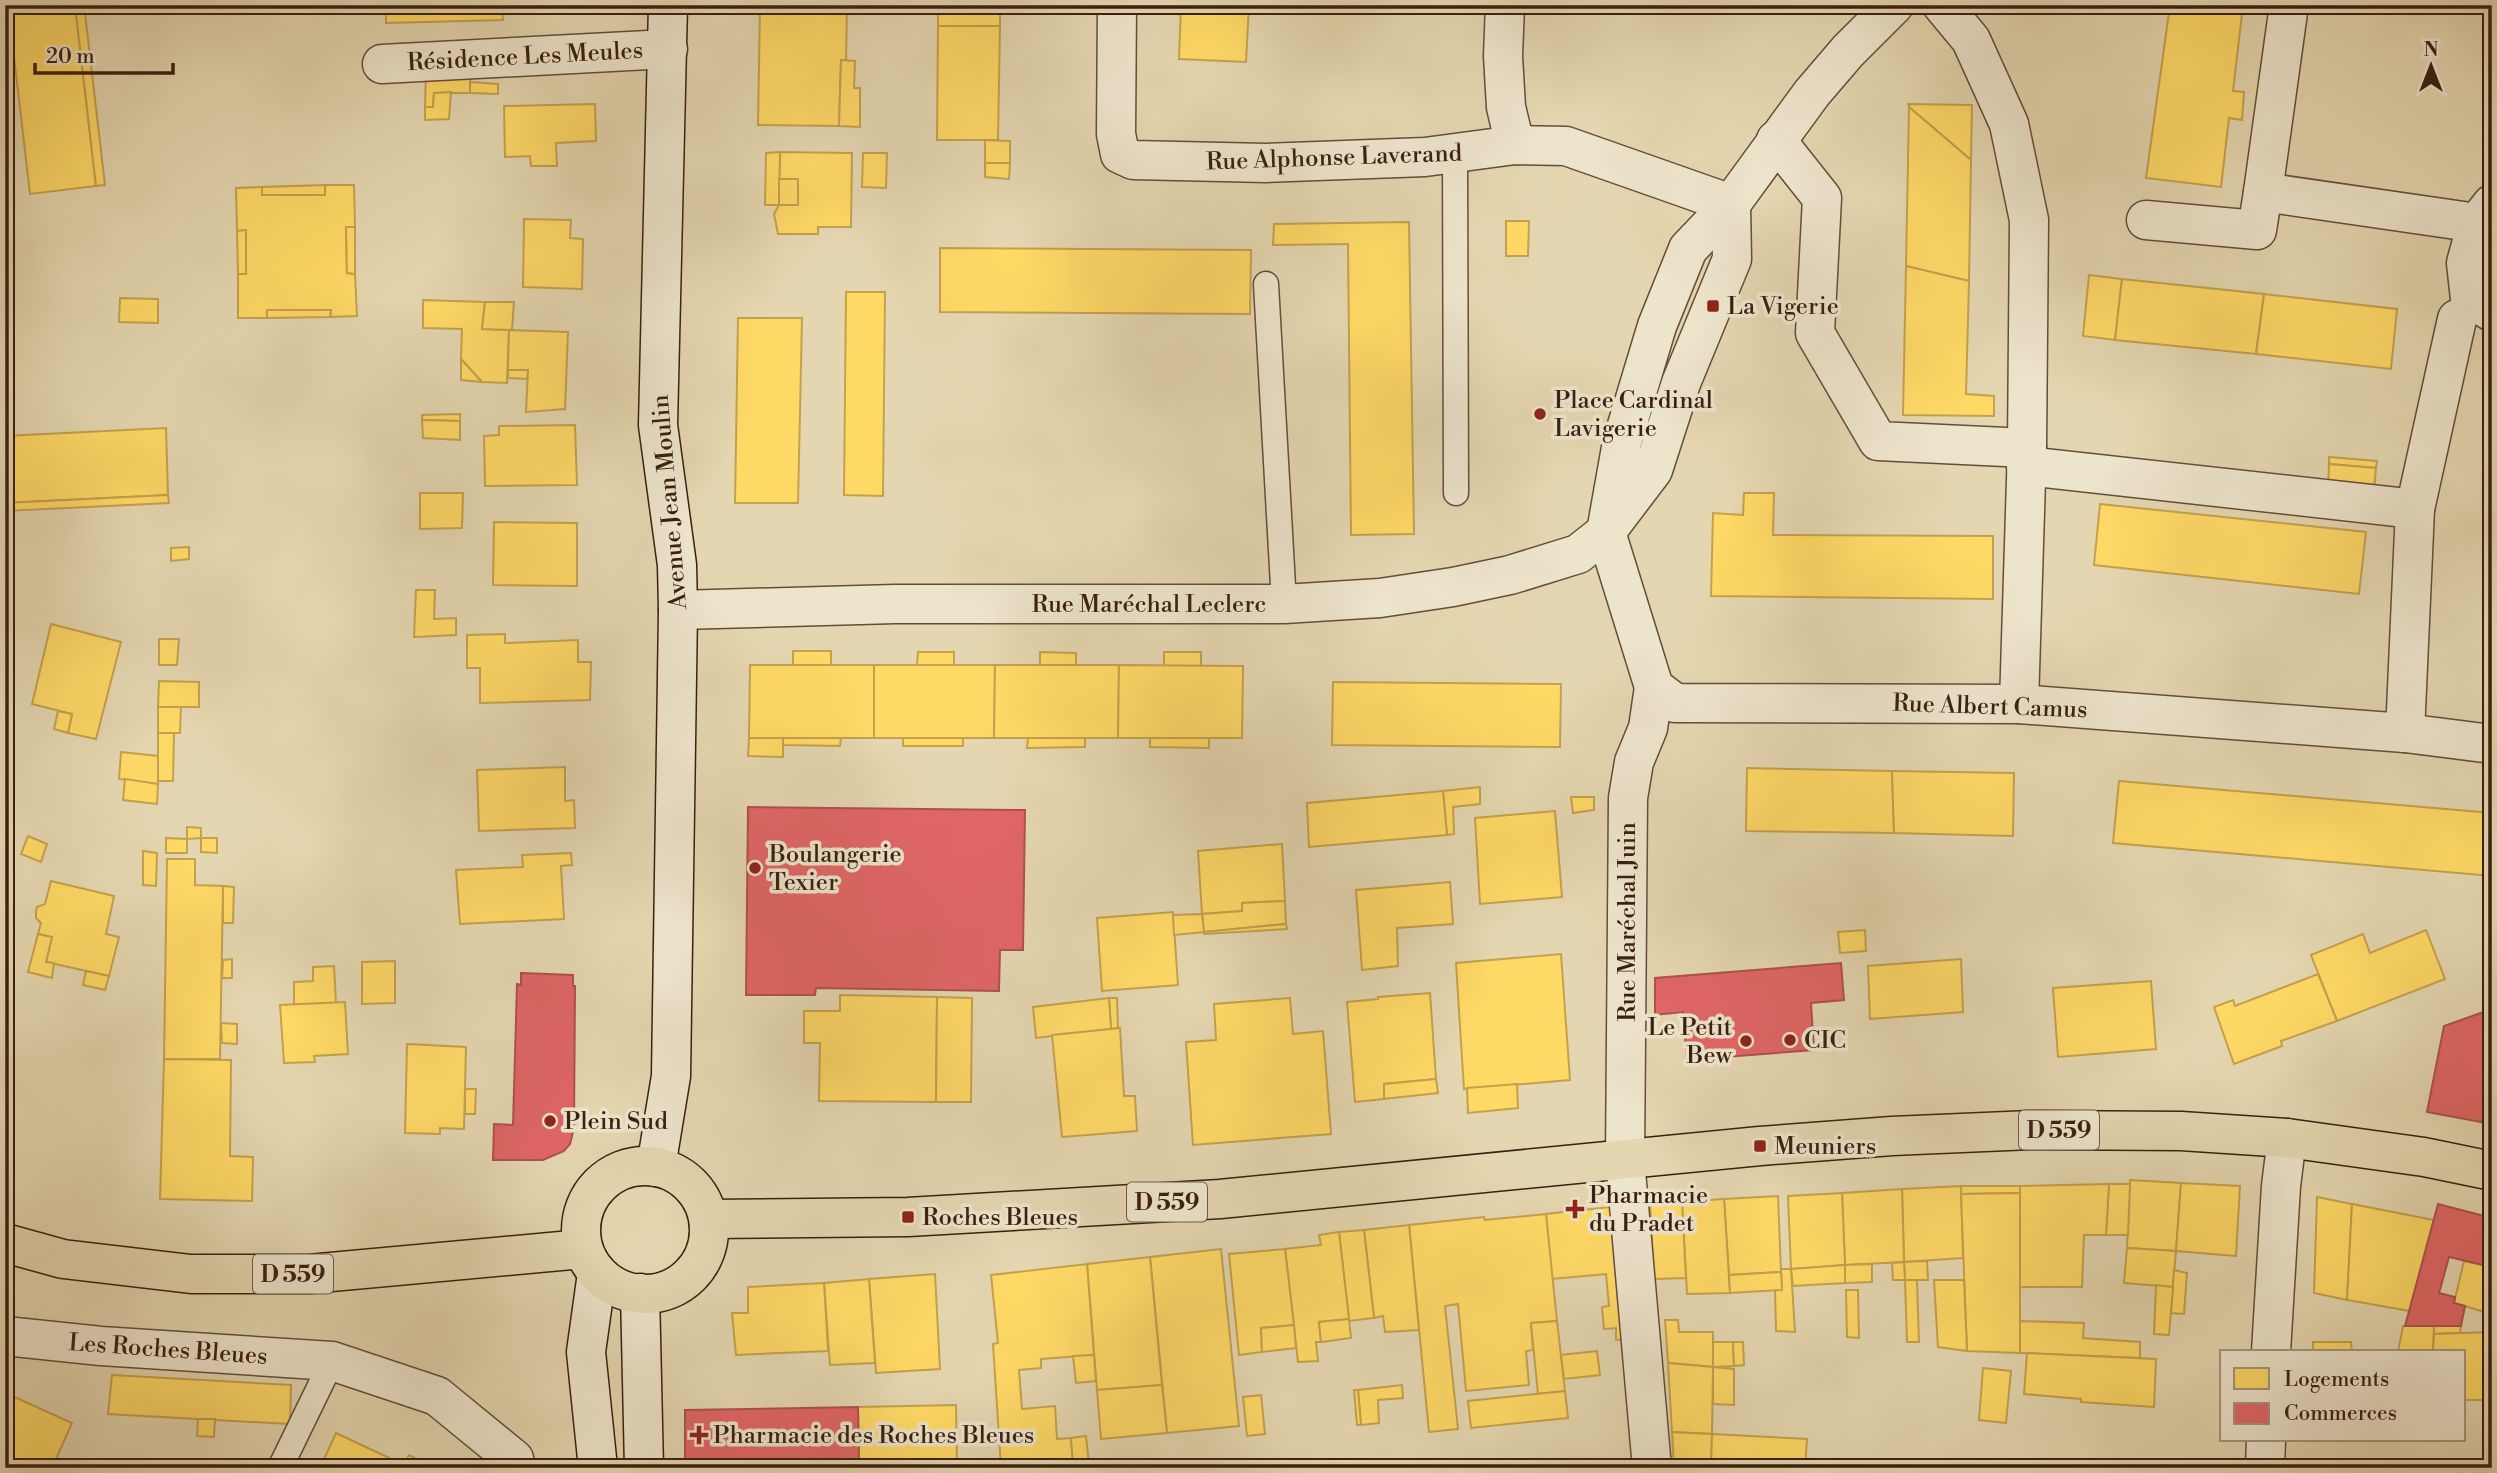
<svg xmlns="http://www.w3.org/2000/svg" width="2497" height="1473" viewBox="0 0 2497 1473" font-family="'Libre Bodoni',serif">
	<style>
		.homes { fill: #ffd966; stroke: #c4a14d; stroke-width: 2 }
		.shops { fill: #e06666; stroke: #ae514d; stroke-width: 2 }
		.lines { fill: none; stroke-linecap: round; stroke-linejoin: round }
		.lane-casing { stroke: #644d3a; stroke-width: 27 }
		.street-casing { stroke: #644d3a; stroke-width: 41 }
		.secondary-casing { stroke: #3a1f12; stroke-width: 41 }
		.primary-casing { stroke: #3a1f12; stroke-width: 41 }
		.lane { stroke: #ede4cc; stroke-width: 24 }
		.street { stroke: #ede4cc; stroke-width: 38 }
		.secondary { stroke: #ede4cc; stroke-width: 38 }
		.primary { stroke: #e4d6b0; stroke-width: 38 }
		.poi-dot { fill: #8f2418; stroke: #ede4cc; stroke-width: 2.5 }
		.labels { text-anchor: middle; stroke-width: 7; stroke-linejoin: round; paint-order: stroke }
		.shield { fill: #ede4cc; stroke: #705a4a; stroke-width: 2 }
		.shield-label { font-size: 23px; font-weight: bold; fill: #3a1f12 }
		.street-label { font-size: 24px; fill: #3a1f12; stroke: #ede4cc }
		.poi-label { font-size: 24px; fill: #3a1f12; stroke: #ede4cc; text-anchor: start }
	</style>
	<rect width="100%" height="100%" fill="#e4d6b0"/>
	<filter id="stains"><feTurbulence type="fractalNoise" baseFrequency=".00286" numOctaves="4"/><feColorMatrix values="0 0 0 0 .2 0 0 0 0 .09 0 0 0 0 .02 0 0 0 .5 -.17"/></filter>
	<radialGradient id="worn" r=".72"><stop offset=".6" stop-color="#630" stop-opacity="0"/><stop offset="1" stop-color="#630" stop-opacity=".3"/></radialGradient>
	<g class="homes">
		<path d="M8 5H75L96 186 30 194Z"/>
		<path d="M75 5H84L105 185 96 186Z"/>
		<path d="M386 5H502L503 20 386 23Z"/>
		<path d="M760 5H847L846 60H841L839 126 758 125Z"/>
		<rect x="938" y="5" width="62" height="21"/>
		<path d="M1181 5H1249L1246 62 1179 59Z"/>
		<path d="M2170 5H2243L2233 91 2244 92 2242 120 2229 118 2221 187 2146 178Z"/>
		<path d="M938 26H1000L998 140H937Z"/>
		<path d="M841 60 855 61 854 88H860V127L839 126Z"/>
		<path d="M470 70V93H434L433 107H425L426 72Z"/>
		<path d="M470 82 498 84V94L470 93Z"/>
		<path d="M451 92 449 119 425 120V107H433L434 93Z"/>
		<path d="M595 104 596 141 556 143 557 166H531L530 156 505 157 504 106Z"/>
		<path d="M1908 104 1972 105 1971 160 1909 107Z"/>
		<path d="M1909 107 1971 160 1969 281 1906 266Z"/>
		<path d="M985 140 1010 141V163H985Z"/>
		<path d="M780 152 852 153 851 227H818V234H778L774 214 779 205H798V179H779Z"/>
		<path d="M780 152 779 205H765L766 153Z"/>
		<path d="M863 153H887L886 188 862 187Z"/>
		<path d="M985 163H1010L1009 179 985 177Z"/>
		<rect x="779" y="179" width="19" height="26"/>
		<path d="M325 185H354L355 227H346L347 273 355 274 357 316 330 317 331 310H267V318H238V274H246V230L237 231 236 188 262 187V195H325Z"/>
		<path d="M325 185V195H262V187Z"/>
		<path d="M524 219 571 220 570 238 583 239 582 289 523 287Z"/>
		<path d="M1506 221H1529L1528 256H1506Z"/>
		<path d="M1409 222 1414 534 1351 535 1348 244 1273 245 1274 224Z"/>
		<path d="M346 227H355V274L347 273Z"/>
		<path d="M246 230V274H238L237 231Z"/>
		<path d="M940 248 1251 250 1250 314 940 312Z"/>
		<path d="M1906 266 1969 281 1966 394 1994 396V416L1903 415Z"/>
		<path d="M2089 275 2122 279 2115 340 2083 336Z"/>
		<path d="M2122 279 2264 294 2256 354 2115 340Z"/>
		<path d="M846 292H885L883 496 844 495Z"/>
		<path d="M2264 294 2397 309 2391 369 2256 354Z"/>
		<path d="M120 298 158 299V323L119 322Z"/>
		<path d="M423 300 485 302 482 329 509 330 507 383 482 382 461 359 462 329 423 328Z"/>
		<path d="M485 302H514L512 330 482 329Z"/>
		<path d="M267 310H331L330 317 267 318Z"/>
		<path d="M738 318H802L798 503H735Z"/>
		<path d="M509 330 568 332 565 409 526 412 528 370H508Z"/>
		<path d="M461 359 482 382 461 380Z"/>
		<path d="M508 370H528L527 379 508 378Z"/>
		<path d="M460 414V421L422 420V415Z"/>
		<path d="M422 420 460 421V440L423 438Z"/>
		<path d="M575 425 577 485 485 486 484 436 499 435V426Z"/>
		<path d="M166 428 168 495 5 503V436Z"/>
		<path d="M2329 457 2377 461 2376 468 2329 464Z"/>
		<path d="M2329 464 2376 468 2374 491 2328 487Z"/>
		<path d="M420 493H463L462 528 420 529Z"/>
		<path d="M1744 493H1774L1773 535 1993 536V599L1711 596 1713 513 1743 515Z"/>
		<path d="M168 495 169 503 5 511V503Z"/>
		<path d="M2100 504 2366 532 2359 594 2094 565Z"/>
		<path d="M494 522 577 523V586L493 585Z"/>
		<path d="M189 547V559L171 561V548Z"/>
		<path d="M416 590H435L434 619 456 618V635L414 637Z"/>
		<path d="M51 624 121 642 96 739 68 733 72 714 32 704Z"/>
		<path d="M505 634V643L578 640V662H591L590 700 480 703V668H467V635Z"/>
		<path d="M159 639H179L177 665H159Z"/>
		<rect x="793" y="651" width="38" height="14"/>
		<path d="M918 652H954V665H917Z"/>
		<path d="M1040 652 1076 653V665H1040Z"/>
		<rect x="1164" y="652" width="37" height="14"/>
		<path d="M750 665H874V738H749Z"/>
		<path d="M874 665H995L994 738H874Z"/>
		<path d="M995 665H1119L1118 738H994Z"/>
		<path d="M1119 665 1243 666 1242 738H1118Z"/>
		<path d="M159 681 199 682V707H158Z"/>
		<path d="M1333 682 1561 684 1560 747 1332 745Z"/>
		<path d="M158 707H181L180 733H158Z"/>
		<path d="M58 711 72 714 68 733 54 729Z"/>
		<path d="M158 733H174L173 781H158Z"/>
		<path d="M749 738H783V757L748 756Z"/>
		<path d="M783 738H841L840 746 783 745Z"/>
		<rect x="903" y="738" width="60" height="8"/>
		<path d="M1028 738H1085V747L1027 748Z"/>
		<path d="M1150 738H1209V748L1150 747Z"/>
		<path d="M121 752 158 756V784L119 779Z"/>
		<path d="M565 767V801L574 800 575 828 479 831 477 770Z"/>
		<path d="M1747 768 1892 771 1894 833 1746 831Z"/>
		<path d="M1892 771 2014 773 2013 836 1894 833Z"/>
		<path d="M125 779 158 784 157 804 123 800Z"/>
		<path d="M2119 781 2492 813V876L2113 843Z"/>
		<path d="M1480 787V804L1453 807 1454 834 1447 835 1443 791Z"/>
		<path d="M1443 791 1447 835 1309 847 1307 803Z"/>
		<path d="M1571 797H1594V810L1573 813Z"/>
		<path d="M1555 811 1562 897 1480 904 1475 818Z"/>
		<path d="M187 827 201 828V838L187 839Z"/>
		<path d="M28 836 47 844 41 862 21 854Z"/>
		<path d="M166 838 187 839V853H166Z"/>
		<path d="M201 838H217V853L201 852Z"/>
		<path d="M1282 844 1285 901 1242 903V911L1202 914 1198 851Z"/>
		<path d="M143 851 157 853 156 886 143 885Z"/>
		<path d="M571 853 572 865 561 866 564 919 460 924 456 870 523 867 522 855Z"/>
		<path d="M167 859H195V885L223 886 220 1059H164Z"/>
		<path d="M51 881 114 896 106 934 119 937 109 976 46 962 52 937 38 934 41 923 36 918V911L37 907 45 904Z"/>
		<path d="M1450 882 1453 924 1397 928 1398 966 1362 970 1356 890Z"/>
		<path d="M223 886 234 887 233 923H223Z"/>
		<path d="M1285 901 1286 924 1204 932 1202 914 1242 911V903Z"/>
		<path d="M1173 912 1178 985 1102 991 1097 918Z"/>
		<path d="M1202 914 1204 932 1174 935 1173 915Z"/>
		<path d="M1286 924 1287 929 1204 934V932Z"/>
		<path d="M1865 930 1866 951 1840 953 1838 932Z"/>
		<path d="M2426 930 2445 979 2337 1021 2311 955 2363 934 2370 953Z"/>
		<path d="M38 934 52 937 46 962 54 963 52 978 28 972Z"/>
		<path d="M1561 954 1570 1080 1464 1089 1456 963Z"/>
		<path d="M232 959V978H222L223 960Z"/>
		<path d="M1961 959 1963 1012 1870 1019 1868 966Z"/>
		<path d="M395 961V1003L362 1004V962Z"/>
		<path d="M334 966 336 1003 294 1005V982L313 981V967Z"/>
		<path d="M86 971 109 976 105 990 83 985Z"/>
		<path d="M2318 974 2337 1021 2281 1041 2282 1046 2234 1064 2214 1007 2233 1000 2235 1006Z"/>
		<path d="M2151 981 2156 1049 2058 1057 2053 988Z"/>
		<path d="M1430 993 1436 1079 1384 1084V1099L1355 1102 1347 1002 1378 999V997Z"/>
		<path d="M840 995 937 997 936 1102 819 1101 820 1043H804V1011H840Z"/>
		<path d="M937 997 972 998 971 1102H936Z"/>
		<path d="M1109 998H1117L1118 1028 1111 1029Z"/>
		<path d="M1109 998 1111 1029 1036 1038 1033 1007Z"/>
		<path d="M1290 998 1293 1034 1323 1031 1331 1134 1193 1145 1186 1042 1216 1040 1214 1004Z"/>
		<path d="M345 1002 348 1054 314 1056 315 1062 284 1063 280 1005Z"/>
		<path d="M221 1023 237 1024V1044L222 1043Z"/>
		<path d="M1120 1028 1124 1096H1135L1137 1131 1062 1137 1052 1035Z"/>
		<path d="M407 1044 466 1047 464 1129 440 1128V1134L405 1133Z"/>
		<path d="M164 1059 231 1060 230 1156 253 1157 252 1201 160 1199Z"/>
		<path d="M1436 1079 1438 1093 1384 1099V1084Z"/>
		<path d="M1517 1084 1518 1108 1468 1113 1467 1088Z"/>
		<path d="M465 1089H476L475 1114H465Z"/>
		<path d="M2130 1180 2181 1183 2176 1251 2127 1248Z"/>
		<path d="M2181 1183 2240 1186 2236 1256 2176 1251Z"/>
		<path d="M2109 1184H2130L2128 1235H2106Z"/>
		<path d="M2109 1184 2106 1235H2084L2082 1287H2020V1186Z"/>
		<path d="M1961 1186H2020V1193L1961 1194Z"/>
		<path d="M1961 1186 1963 1258 1904 1262 1902 1189Z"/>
		<path d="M1902 1189 1904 1262 1845 1265 1842 1193Z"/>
		<path d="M1842 1193 1845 1265 1791 1269 1788 1196Z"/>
		<path d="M2020 1193V1353L1967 1351 1961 1194Z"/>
		<path d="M1778 1196 1781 1272 1729 1275 1724 1199Z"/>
		<path d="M2317 1197 2352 1204 2347 1300 2314 1293Z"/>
		<path d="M1724 1199 1730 1293 1687 1294 1682 1202Z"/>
		<path d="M1682 1202 1686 1278 1654 1279 1650 1203Z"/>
		<path d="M2352 1204 2434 1220 2410 1311 2347 1300Z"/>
		<path d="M1619 1206 1630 1339 1616 1340V1328L1604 1329 1602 1307 1609 1306 1606 1274 1552 1279 1546 1214Z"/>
		<path d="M1546 1214 1557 1321 1531 1323 1533 1350 1526 1351 1529 1385 1466 1391 1458 1304 1445 1306 1458 1429 1429 1432 1409 1225 1484 1217 1485 1220Z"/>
		<path d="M1409 1225 1419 1330 1385 1332 1383 1316 1374 1318 1364 1230Z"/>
		<path d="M1364 1230 1374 1318 1349 1321 1339 1232Z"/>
		<path d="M1339 1232 1349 1319 1319 1322 1321 1342H1316L1318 1361 1298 1362 1285 1249 1321 1245 1319 1235Z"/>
		<path d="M2127 1248 2176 1251 2173 1287 2124 1283Z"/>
		<path d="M1221 1249 1239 1426 1167 1433 1150 1257Z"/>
		<path d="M1285 1249 1294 1325 1261 1328 1262 1352 1239 1355 1229 1254Z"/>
		<path d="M1150 1257 1162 1385 1097 1390 1087 1264Z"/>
		<path d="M1927 1261 1928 1280H1905L1904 1262Z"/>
		<path d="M2464 1261 2492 1267V1300L2488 1313 2454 1303Z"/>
		<path d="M1904 1262 1905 1280H1893L1892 1263Z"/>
		<path d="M1087 1264 1094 1355 1041 1359V1368L1019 1370 1022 1409 1055 1406 1057 1439 1071 1438 1073 1465 1001 1468 993 1344 998 1343 991 1275Z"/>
		<path d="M1872 1264V1282L1845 1283V1265Z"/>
		<path d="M1845 1265V1283L1793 1286 1791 1269Z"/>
		<path d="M1781 1269H1791L1795 1332 1776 1331 1775 1290H1782Z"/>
		<path d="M2174 1270 2187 1273 2184 1314 2171 1313Z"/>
		<path d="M1781 1272 1782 1290 1730 1293 1729 1275Z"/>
		<path d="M935 1274 940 1369 876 1373 869 1279Z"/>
		<path d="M869 1279 875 1363 830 1365 824 1283Z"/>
		<path d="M1905 1280H1917L1919 1342H1907Z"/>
		<path d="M1934 1280H1964L1967 1351 1938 1347Z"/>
		<path d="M824 1283 828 1351 736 1355 732 1313H748V1287Z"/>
		<path d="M2156 1285 2173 1287 2169 1335 2154 1334Z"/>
		<path d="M1846 1290H1858L1859 1338 1847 1337Z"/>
		<path d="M1349 1319 1351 1338 1321 1342 1319 1322Z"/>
		<path d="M1665 1320H1678L1679 1332H1713V1367L1668 1363Z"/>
		<path d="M1557 1321 1565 1391 1538 1394 1531 1323Z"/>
		<path d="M2020 1321 2084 1323 2083 1338 2140 1342V1358L2020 1353Z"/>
		<path d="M1294 1325 1296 1348 1262 1352 1261 1328Z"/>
		<path d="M2403 1326H2434L2433 1352H2398Z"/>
		<path d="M2434 1326H2461L2460 1333 2434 1334Z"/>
		<path d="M2492 1332V1400H2464V1352H2433L2434 1334Z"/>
		<path d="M1713 1342H1733L1734 1366 1713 1367Z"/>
		<path d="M1733 1342H1743L1744 1365 1734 1366Z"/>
		<path d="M2313 1342H2351L2352 1352H2313Z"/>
		<path d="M1597 1351 1600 1375 1564 1379 1561 1355Z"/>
		<path d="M2027 1353 2156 1359 2154 1407 2081 1402V1399L2024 1394Z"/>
		<path d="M1094 1355 1096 1381 1076 1383 1073 1356Z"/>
		<path d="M1668 1363 1713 1367 1712 1434 1672 1432Z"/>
		<path d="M1713 1367 1734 1369V1405L1713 1404Z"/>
		<path d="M1983 1368 2011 1371 2006 1423 1979 1420Z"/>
		<path d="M112 1375 291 1385 290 1424 108 1414Z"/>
		<path d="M1162 1385 1167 1433 1101 1439 1097 1390Z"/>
		<path d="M1402 1385 1403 1398 1378 1400 1379 1423 1361 1425 1358 1390Z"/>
		<path d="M1354 1390H1358L1361 1425H1357Z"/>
		<path d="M1565 1391 1568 1418 1471 1428 1468 1401Z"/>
		<path d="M10 1395 72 1423 52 1468H5V1407Z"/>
		<path d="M1261 1395 1265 1434 1247 1436 1243 1397Z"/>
		<path d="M956 1405 957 1468H859L858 1407Z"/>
		<path d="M198 1419H215L214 1437 197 1436Z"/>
		<path d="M1672 1432 1712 1434 1711 1468H1674Z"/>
		<path d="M336 1433 404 1465 409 1455 435 1468H320Z"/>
		<path d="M1712 1434 1807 1439 1805 1468H1711Z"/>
		<path d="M1086 1436 1089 1464 1073 1465 1071 1438Z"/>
		<path d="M1895 1459 1922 1461 1921 1465 1972 1468H1894Z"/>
	</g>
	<g class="shops">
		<path d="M748 807 1025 810 1023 950H1000L999 991 816 988 815 995H746Z"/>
		<path d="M1841 963 1844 1000 1811 1003 1814 1050 1687 1060 1683 1012 1655 1015V978Z"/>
		<path d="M521 973 573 975V986H575L574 1128 570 1144 564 1151 543 1160H493L494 1124 513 1125 517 984 521 985Z"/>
		<path d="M2492 1009V1124L2427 1112 2444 1026Z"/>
		<path d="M2438 1204 2492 1218V1267L2449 1257 2439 1293 2455 1297 2454 1303 2465 1306 2461 1326H2405Z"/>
		<path d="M858 1407 859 1462H775V1468H685V1410Z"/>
	</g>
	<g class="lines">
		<defs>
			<g id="lane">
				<path d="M1455 155 1456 493"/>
				<path d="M1266 284 1284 604"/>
				<path d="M280 1468 332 1361"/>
			</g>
			<g id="street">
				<path d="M1117 5 1116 134 1120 154 1133 160 1266 163 1425 157 1515 145 1566 146 1731 204"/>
				<path d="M1505 5 1503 56 1506 107 1515 145"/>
				<path d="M1894 5 1848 51 1812 93 1731 204 1688 249 1657 326 1622 442 1606 532 1654 687 1675 703 2019 704 2405 733 2492 744"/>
				<path d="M1942 5 1971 40 2009 124 2029 220 2027 448 2019 704"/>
				<path d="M2289 5 2263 192 2477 223 2492 204"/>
				<path d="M382 64 668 49"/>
				<path d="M1776 140 1822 198 1815 333 1878 441 2027 448"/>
				<path d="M2146 220 2257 230 2263 192"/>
				<path d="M2477 223 2466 263 2470 299 2492 312"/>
				<path d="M2026 466 2415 509"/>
				<path d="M678 610 895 604H1284L1380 598 1453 587 1510 575 1578 554 1606 532 1653 470 1681 383 1732 259 1731 204"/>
				<path d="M2405 733 2415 509 2457 319"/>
				<path d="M5 1336 101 1346 332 1361 437 1396 514 1459 516 1468"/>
				<path d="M2271 1352 2281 1186 2287 1138"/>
				<path d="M1652 1468 1625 1160 1628 798 1634 762 1648 728 1654 687"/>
				<path d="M2265 1468 2266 1440"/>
			</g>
			<g id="secondary">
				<path d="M656 1167 671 1076 678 610 677 565 658 425 668 5"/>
				<path d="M597 1273 586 1352 598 1468"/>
				<path d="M640 1293 644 1468"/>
			</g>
			<g id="primary">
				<circle cx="645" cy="1230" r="64"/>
				<path d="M709 1219 908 1217 1220 1199 1760 1146 1892 1136 2031 1130 2181 1131 2287 1138 2424 1157 2492 1171"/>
				<path d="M5 1243 63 1259 191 1274H309L583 1249"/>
			</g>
		</defs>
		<use href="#lane" class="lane-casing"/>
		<use href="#street" class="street-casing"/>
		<use href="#secondary" class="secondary-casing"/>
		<use href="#primary" class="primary-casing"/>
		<use href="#lane" class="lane"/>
		<use href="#street" class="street"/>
		<use href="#secondary" class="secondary"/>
		<use href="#primary" class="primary"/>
	</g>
	<g class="poi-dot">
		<rect x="1706" y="299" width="14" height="14" rx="3.5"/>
		<circle cx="1540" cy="414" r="7"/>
		<circle cx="755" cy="868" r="7"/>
		<circle cx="1790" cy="1040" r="7"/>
		<circle cx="1746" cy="1041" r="7"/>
		<circle cx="550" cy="1121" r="7"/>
		<rect x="1753" y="1139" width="14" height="14" rx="3.5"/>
		<path d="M1571.5 1198.5h7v7h7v7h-7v7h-7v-7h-7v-7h7z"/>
		<rect x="901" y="1210" width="14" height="14" rx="3.5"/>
		<path d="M695.5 1424.5h7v7h7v7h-7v7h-7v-7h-7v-7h7z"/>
	</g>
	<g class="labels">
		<g class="shield">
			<rect x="2019" y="1110.5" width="80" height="39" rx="5"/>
			<rect x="1127" y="1182.5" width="80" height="39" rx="5"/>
			<rect x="253" y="1254.5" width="80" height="39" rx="5"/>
		</g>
		<g class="shield-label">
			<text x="2059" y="1138">D 559</text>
			<text x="1167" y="1210">D 559</text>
			<text x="293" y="1282">D 559</text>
		</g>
		<g class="street-label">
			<text transform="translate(525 56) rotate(-3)" y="8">Résidence Les Meules</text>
			<text transform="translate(1334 157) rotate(-2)" y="8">Rue Alphonse Laverand</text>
			<text transform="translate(669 502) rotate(-95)" y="8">Avenue Jean Moulin</text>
			<text x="1149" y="612">Rue Maréchal Leclerc</text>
			<text transform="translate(1990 706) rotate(2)" y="8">Rue Albert Camus</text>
			<text transform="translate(1627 922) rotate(-90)" y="8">Rue Maréchal Juin</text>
			<text transform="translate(168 1349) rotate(4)" y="8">Les Roches Bleues</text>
		</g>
		<g class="poi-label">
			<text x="1727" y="314">La Vigerie</text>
			<text x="1554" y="408">Place Cardinal<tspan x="1554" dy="28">Lavigerie</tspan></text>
			<text x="769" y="862">Boulangerie<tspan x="769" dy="28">Texier</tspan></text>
			<text x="1732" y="1035" text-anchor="end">Le Petit<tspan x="1732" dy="28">Bew</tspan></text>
			<text x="1804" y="1048">CIC</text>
			<text x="564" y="1129">Plein Sud</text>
			<text x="1774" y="1154">Meuniers</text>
			<text x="1589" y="1203">Pharmacie<tspan x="1589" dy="28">du Pradet</tspan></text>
			<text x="922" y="1225">Roches Bleues</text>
			<text x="713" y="1443">Pharmacie des Roches Bleues</text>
		</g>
	</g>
	<rect width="2497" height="1473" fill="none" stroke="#e4d6b0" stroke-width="28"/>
	<rect x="7" y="7" width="2483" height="1459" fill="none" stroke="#3a1f12" stroke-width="3.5"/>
	<rect x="14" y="14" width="2469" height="1445" fill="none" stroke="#3a1f12" stroke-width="2"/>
	<rect x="2220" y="1350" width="245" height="91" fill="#ede4cc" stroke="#a59582" stroke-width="2"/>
	<rect x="2234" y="1368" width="35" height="21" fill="#ffd966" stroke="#a59582" stroke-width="2"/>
	<text x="2284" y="1386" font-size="21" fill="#3a1f12">Logements</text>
	<rect x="2234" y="1403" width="35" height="21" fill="#e06666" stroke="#a59582" stroke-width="2"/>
	<text x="2284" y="1420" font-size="21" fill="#3a1f12">Commerces</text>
	<g transform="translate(2431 66)" stroke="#ede4cc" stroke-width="5" paint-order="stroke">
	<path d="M0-5L12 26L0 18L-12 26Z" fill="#3a1f12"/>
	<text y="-10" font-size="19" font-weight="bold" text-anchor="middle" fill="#3a1f12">N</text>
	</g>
	<path d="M35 63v10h138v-10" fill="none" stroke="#3a1f12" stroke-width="3.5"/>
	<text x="46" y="63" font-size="21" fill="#3a1f12" stroke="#ede4cc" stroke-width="5" paint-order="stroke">20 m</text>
	<rect width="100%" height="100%" filter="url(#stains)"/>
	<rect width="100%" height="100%" fill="url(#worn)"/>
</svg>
